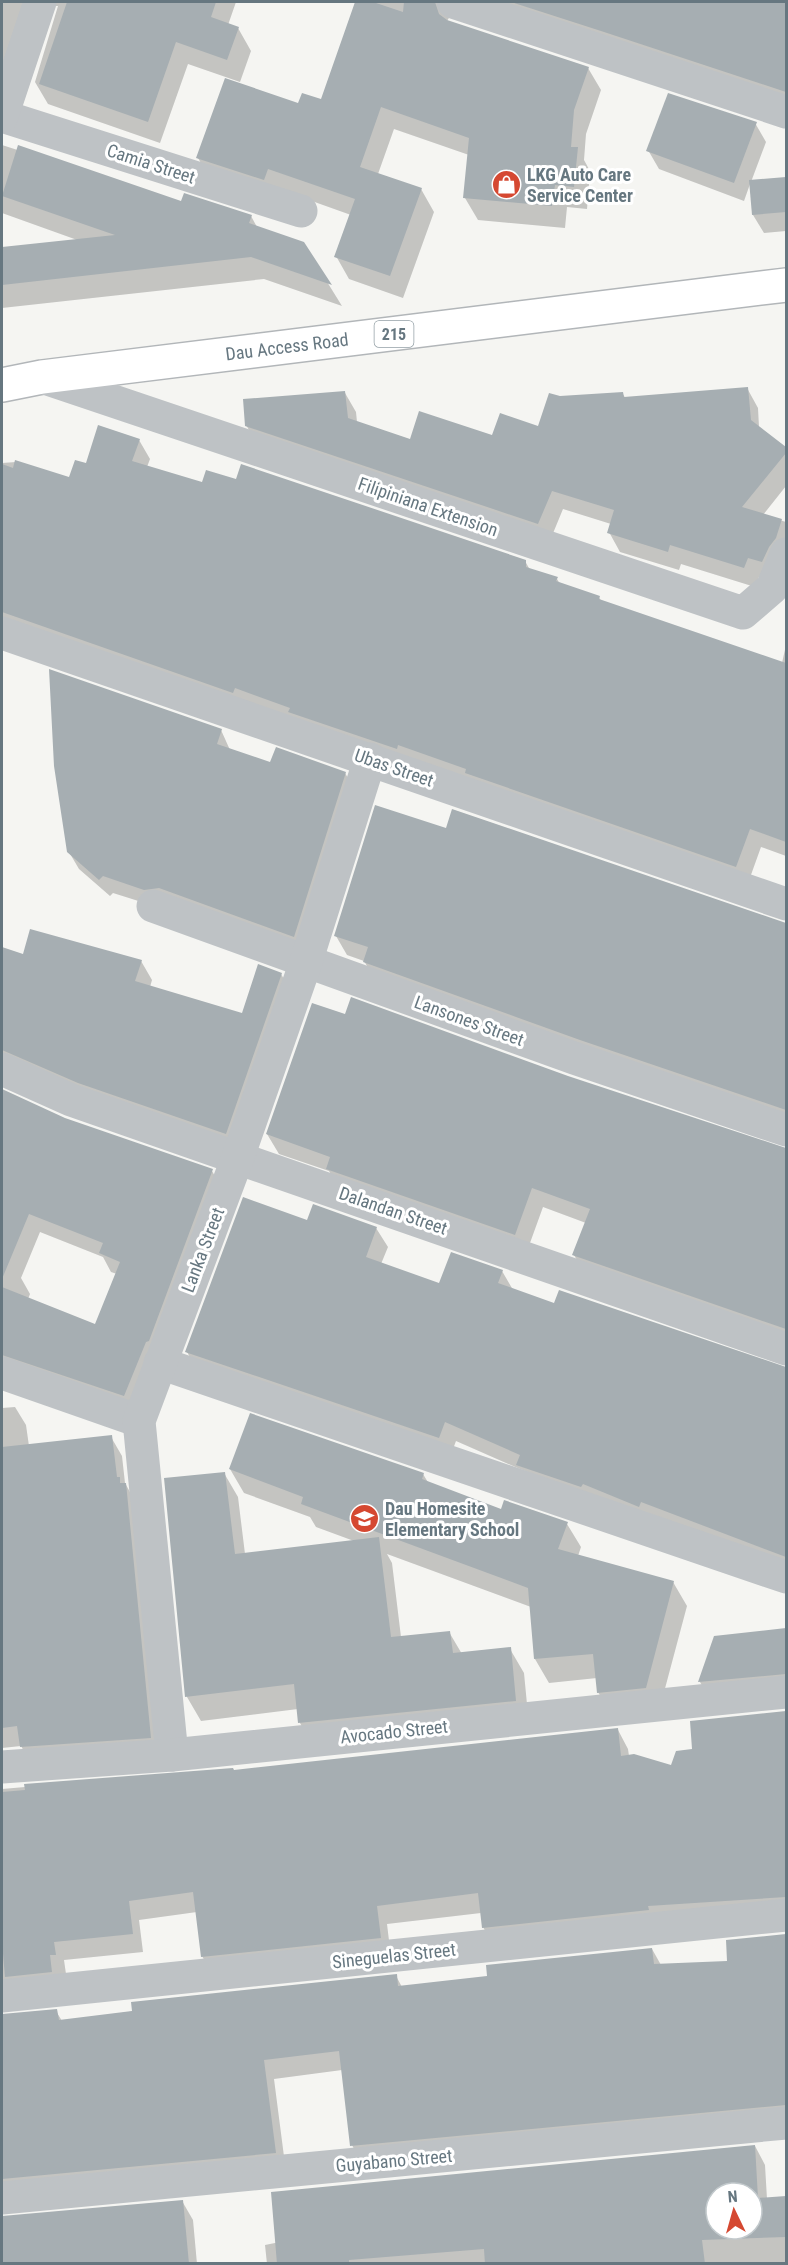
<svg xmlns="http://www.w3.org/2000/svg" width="788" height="2265" viewBox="0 0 788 2265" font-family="'Roboto Condensed',sans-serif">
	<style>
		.shadow { fill: #0003; fill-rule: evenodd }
		.building { fill: #a6aeb2; fill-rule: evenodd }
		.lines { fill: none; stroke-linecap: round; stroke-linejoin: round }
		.major-casing { stroke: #b2b6b9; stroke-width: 36 }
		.minor { stroke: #bec2c5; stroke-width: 33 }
		.major { stroke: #fff; stroke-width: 33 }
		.labels { text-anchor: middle; stroke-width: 6; stroke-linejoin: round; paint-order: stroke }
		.shield { fill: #fff; stroke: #94a0a6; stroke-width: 1.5 }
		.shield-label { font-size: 16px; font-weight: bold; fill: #667780 }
		.street-label { font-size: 18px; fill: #667780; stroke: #fff }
		.poi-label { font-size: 18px; font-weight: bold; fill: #667780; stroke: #fff; text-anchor: start }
	</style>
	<rect width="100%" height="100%" fill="#f5f5f2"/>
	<g class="shadow">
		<path d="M2 2H236L228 25 238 28 251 51 240 82 188 64 160 143 48 104 35 82 58 6H50L2 88Z"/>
		<path d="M357 2H786V111L454 10 447 21 588 68 601 90 586 134 584 160 590 171 587 209 567 207 565 228 478 220 465 198 469 155 394 129 378 174 421 189 434 212 403 298 349 279 336 256 351 215 281 190 211 180 198 158 299 105 322 101Z"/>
		<path d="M755 123 766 142 751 182 786 178V231L764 233 753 215 750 184 744 201 659 169 648 150Z"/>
		<path d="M2 145 182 203 251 216 257 227 303 243 342 306 264 279 2 308V249L80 241 2 213Z"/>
		<path d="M747 388 758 408 759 427 783 446 786 452V486L763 515 786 522V558L774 581 759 577 755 587 681 564 679 570 620 552 609 532 611 524 563 509 549 543 258 445 246 425 345 393 356 412 357 422 411 440 493 437 539 428 560 398 622 393 626 399Z"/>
		<path d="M139 440 150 459 147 467 203 484 525 561 530 570 557 579 560 584 599 597 601 601 782 663 786 645V856L761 847 747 886 2 629V463L16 462 70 479 87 465Z"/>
		<path d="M221 730 230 750 271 764 345 773 355 790 304 953 113 893 110 896 79 869 69 852Z"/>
		<path d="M453 810 786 924V1125L376 981 364 961 347 955 336 936 447 830Z"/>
		<path d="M2 949 24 956 141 961 152 980 150 987 243 1015 281 974 292 993 236 1152 2 1073Z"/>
		<path d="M346 1016 567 1077 786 1150V1344L585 1274 574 1255 586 1223 543 1207 526 1254 339 1188 329 1171 279 1154 267 1134Z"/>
		<path d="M2 1091 64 1119 212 1171 223 1190 135 1414 2 1373ZM40 1232 103 1257 111 1272 117 1274 96 1326 28 1299 30 1294 21 1278Z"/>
		<path d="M308 1222 376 1228 388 1247 381 1264 440 1285 502 1271 513 1290 555 1305 786 1369V1572L520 1469 456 1441 450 1457 198 1371 187 1352Z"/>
		<path d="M15 1407 26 1425 29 1446 111 1437 122 1456 125 1483 136 1503 161 1756 32 1765 21 1746 2 1748V1408Z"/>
		<path d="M230 1469 423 1474 429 1484 502 1511 567 1524 581 1547 578 1556 673 1582 687 1606 659 1711 612 1716 598 1692 597 1678 549 1683 535 1659 531 1607 387 1554 392 1563 401 1637 449 1632 462 1654 510 1649 524 1673 529 1725 314 1747 300 1723 298 1709 201 1721 187 1697 165 1480 224 1473 238 1497 245 1554 354 1541 316 1527 310 1517 244 1493Z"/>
		<path d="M786 1630V1695L711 1701 700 1682 715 1637Z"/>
		<path d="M786 1712V1917L494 1946 483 1927 481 1913 387 1924 391 1957 213 1975 202 1956 197 1912 139 1920 143 1952 64 1960 66 1974 2 2000V1789L232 1769 234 1771 618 1730 628 1749 629 1756 672 1767 694 1751 691 1722Z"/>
		<path d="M786 1935V2124L362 2164 352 2145 342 2070 274 2079 286 2172 2 2202V2016L56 2011 62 2021 396 1976 402 1987 489 1977 652 1949 661 1965 729 1963 728 1941Z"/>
		<path d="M755 2146 765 2165 767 2199 786 2197V2264H267L265 2245ZM716 2193H752V2229H716Z"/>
		<path d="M182 2201 193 2220 197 2264H2V2218Z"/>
	</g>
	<g class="building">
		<path d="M67 2H216L211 17 239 27 227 60 176 42 148 122 39 84Z"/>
		<path d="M355 2H373L403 12 404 2H435L439 14 447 20 589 67 574 110 571 147H578L574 187 555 185 552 206 463 198 469 138 381 107 360 167 422 188 390 276 334 257 355 199 268 169 264 180 196 158 225 78 298 103 302 93 321 99Z"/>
		<path d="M511 2H786V92L601 31Z"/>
		<path d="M668 93 757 122 734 183 646 151Z"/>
		<path d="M18 145 181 201 184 193 252 215 249 223 304 242 332 285 251 257 2 285V247L115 235 2 196Z"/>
		<path d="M786 177V212L752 215 749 180Z"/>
		<path d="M748 387 751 420 786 447V453L742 507 782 519 776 538 769 547 762 562 748 558 744 568 670 545 668 552 607 533 614 510 552 491 538 524 245 426 243 399 345 391 348 418 410 439 419 411 492 435 500 413 538 426 549 393 560 396 623 392 624 397Z"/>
		<path d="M98 425 140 439 132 461 202 482 206 470 236 479 241 464 526 560V567L558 577 556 581 600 596 599 599 786 663V842L750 829 736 867 465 773 466 769 398 745 397 749 288 712 290 708 235 688 233 693 2 612V464L13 468 15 460 69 477 75 460 86 463Z"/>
		<path d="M49 669 222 729 217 744 270 762 276 747 346 772 294 937 159 888 144 890 103 876 99 880 67 852 54 766Z"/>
		<path d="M375 805 446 828 452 809 786 923V1110L580 1040 363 962 368 947 334 936Z"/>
		<path d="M30 929 142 960 135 981 242 1013 258 964 282 973 226 1134 78 1083 2 1050V947L23 954Z"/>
		<path d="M351 997 568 1076 786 1148V1329L572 1255 590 1209 532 1188 515 1235 326 1169 330 1157 266 1134 312 1003 345 1014Z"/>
		<path d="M2 1089 65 1118 213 1169 149 1341 146 1342 124 1396 2 1355V1287L95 1324 120 1262 99 1253 103 1243 29 1214 2 1279Z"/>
		<path d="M243 1197 307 1220 313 1204 377 1227 366 1257 439 1283 451 1252 503 1270 498 1283 554 1303 559 1290 786 1367V1557L641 1502 639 1507 583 1484 581 1487 516 1465 520 1455 445 1422 439 1438 185 1352Z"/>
		<path d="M250 1413 424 1473 422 1479 501 1509 504 1500 568 1522 558 1549 674 1581 646 1688 597 1693 593 1654 534 1659 528 1588 301 1504 303 1497 229 1469Z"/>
		<path d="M112 1435 117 1477H120V1483H126L151 1738 20 1747 17 1726 2 1728V1447Z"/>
		<path d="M225 1472 235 1554 379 1537 391 1637 450 1631 453 1653 511 1647 516 1701 298 1723 294 1684 185 1697 164 1478Z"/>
		<path d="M786 1628V1674L698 1682 714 1636Z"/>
		<path d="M786 1711V1897L648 1906 649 1910 482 1928 478 1893 377 1906 381 1938 201 1957 193 1892 129 1901 133 1934 54 1942 56 1955H50L52 1972 5 1977 2 1942V1792L25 1790 24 1784 233 1768 234 1770 618 1728 621 1756 634 1754 671 1765 676 1751 692 1749 690 1721Z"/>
		<path d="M786 1934V2105L350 2146 339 2051 264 2060 276 2153 2 2179V2014L57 2009 59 2020 132 2011 131 2002 397 1974 398 1986 487 1976 486 1965 652 1948 654 1964 727 1961 726 1940Z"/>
		<path d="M755 2145 758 2198 786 2196V2237L702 2240 705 2264H485L484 2249 349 2260V2264H277L271 2192ZM716 2193H752V2229H716Z"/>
		<path d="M183 2200 189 2264H2V2216Z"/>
	</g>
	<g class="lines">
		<defs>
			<path id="major" d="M2 385 42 377 786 285"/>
		</defs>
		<use href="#major" class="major-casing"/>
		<g class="minor">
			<path d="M453 2 786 112"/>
			<path d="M2 116 301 211"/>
			<path d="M2 116 40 2"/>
			<path d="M42 377 743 613 772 588 786 554"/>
			<path d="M2 633 786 904"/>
			<path d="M153 906 574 1058 786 1130"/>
			<path d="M2 1069 71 1100 786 1349"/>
			<path d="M160 1363 786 1577"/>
			<path d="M2 1373 139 1421"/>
			<path d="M172 1755 139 1421 238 1157 306 962 370 759"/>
			<path d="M2 1767 172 1755 786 1692"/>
			<path d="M2 1996 786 1915"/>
			<path d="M2 2198 786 2123"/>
		</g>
		<use href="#major" class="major"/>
	</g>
	<defs>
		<symbol id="shop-disc" viewBox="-11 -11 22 22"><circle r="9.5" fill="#d54831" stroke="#fff"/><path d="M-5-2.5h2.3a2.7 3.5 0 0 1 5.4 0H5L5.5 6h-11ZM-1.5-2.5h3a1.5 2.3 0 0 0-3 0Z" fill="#fff"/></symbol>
		<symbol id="school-disc" viewBox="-11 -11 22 22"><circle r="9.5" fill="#d54831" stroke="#fff"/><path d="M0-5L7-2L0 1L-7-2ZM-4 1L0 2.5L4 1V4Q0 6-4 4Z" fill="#fff"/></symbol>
	</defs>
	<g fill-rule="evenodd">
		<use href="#shop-disc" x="490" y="168" width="33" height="33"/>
		<use href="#school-disc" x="348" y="1502" width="33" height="33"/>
	</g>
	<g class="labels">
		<rect class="shield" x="374.5" y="321" width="39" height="26" rx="4.5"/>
		<g class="shield-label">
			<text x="394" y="340">215</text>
		</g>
		<g class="street-label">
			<text transform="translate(151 164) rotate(18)" y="6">Camia Street</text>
			<text transform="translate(287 347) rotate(-7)" y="6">Dau Access Road</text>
			<text transform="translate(428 507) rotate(19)" y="6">Filipiniana Extension</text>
			<text transform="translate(394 768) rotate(19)" y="6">Ubas Street</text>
			<text transform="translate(469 1021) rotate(20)" y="6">Lansones Street</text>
			<text transform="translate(393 1211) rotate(19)" y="6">Dalandan Street</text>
			<text transform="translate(203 1250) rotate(-69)" y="6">Lanka Street</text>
			<text transform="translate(394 1732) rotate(-6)" y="6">Avocado Street</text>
			<text transform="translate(394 1956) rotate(-6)" y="6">Sineguelas Street</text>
			<text transform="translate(394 2161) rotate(-5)" y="6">Guyabano Street</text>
		</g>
		<g class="poi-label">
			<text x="527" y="181">LKG Auto Care<tspan x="527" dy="21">Service Center</tspan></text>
			<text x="385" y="1515">Dau Homesite<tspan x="385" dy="21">Elementary School</tspan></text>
		</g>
	</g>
	<rect width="788" height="2265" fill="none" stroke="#667780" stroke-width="6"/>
	<g transform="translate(734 2211) rotate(355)"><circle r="28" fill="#ffffff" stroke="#c2c9cc" stroke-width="1.5"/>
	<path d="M0-4.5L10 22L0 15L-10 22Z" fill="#d54831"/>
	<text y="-9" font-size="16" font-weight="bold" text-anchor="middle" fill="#667780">N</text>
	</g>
</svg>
